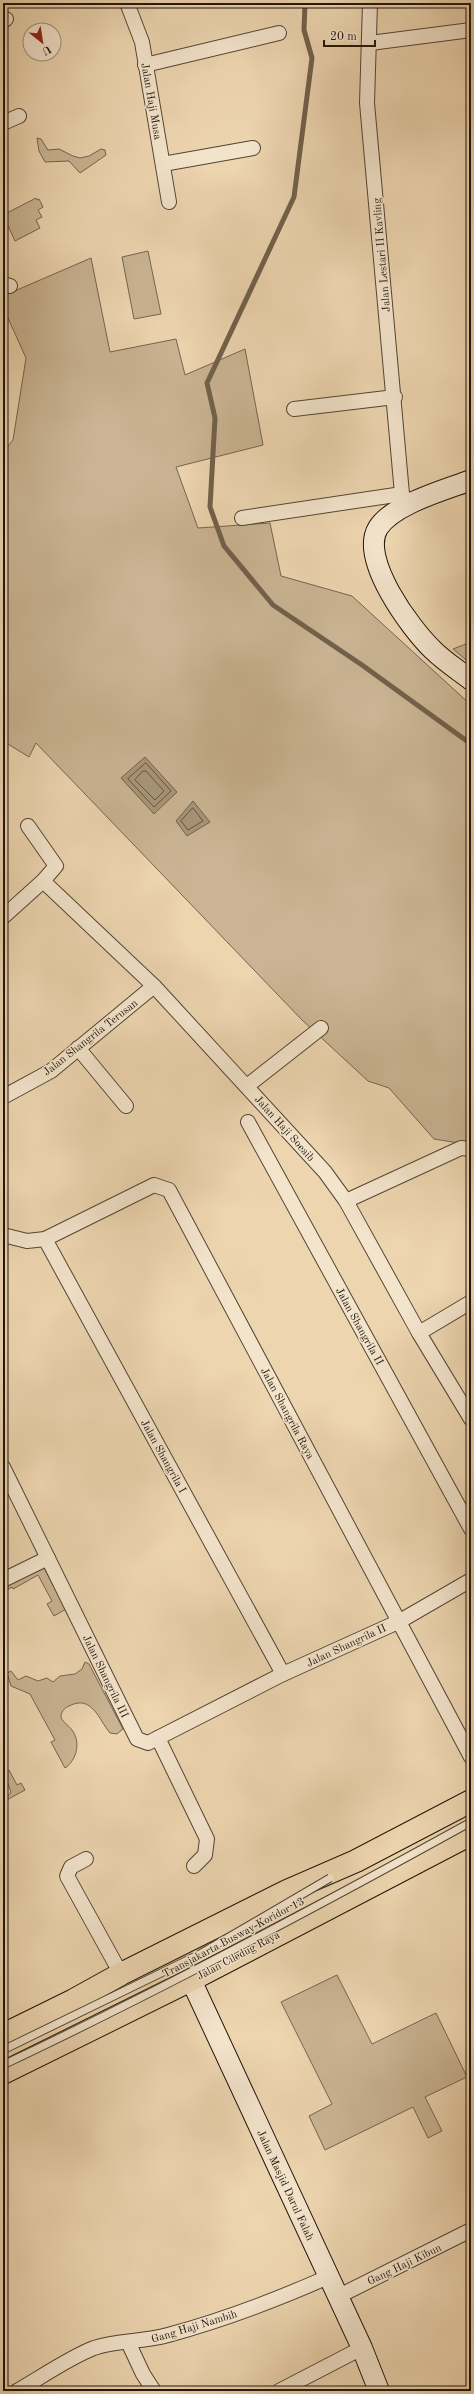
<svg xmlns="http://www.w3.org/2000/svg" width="474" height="2394" viewBox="0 0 474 2394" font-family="'Old Standard TT',serif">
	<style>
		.green { fill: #cab493; stroke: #75644e }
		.water { fill: #a79477; stroke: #71614b }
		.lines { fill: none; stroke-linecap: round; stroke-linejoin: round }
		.shore { stroke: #645440; stroke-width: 1 }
		.stream { stroke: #71614b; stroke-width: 5 }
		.street-casing { stroke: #534532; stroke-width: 16 }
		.secondary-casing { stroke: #201508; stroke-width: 22 }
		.primary-casing { stroke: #201508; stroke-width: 24 }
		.street { stroke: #f3e4cc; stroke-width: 14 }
		.secondary { stroke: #f3e4cc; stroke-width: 20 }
		.primary { stroke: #edd5b0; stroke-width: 22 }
		.lane-bridge-casing { stroke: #534532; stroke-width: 9; stroke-linecap: butt }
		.lane-bridge { stroke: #f3e4cc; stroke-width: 7 }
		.labels { text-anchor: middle; stroke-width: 3; stroke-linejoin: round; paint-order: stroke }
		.street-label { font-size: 11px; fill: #201508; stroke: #f3e4cc }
	</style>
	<rect width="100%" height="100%" fill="#edd5b0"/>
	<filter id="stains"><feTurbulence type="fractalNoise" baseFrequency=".005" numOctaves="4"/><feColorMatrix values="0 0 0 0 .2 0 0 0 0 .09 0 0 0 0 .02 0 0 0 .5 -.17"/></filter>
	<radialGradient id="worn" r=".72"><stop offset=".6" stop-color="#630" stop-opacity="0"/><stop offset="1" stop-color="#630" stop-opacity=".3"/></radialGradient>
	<g class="green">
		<path d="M37 138 41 139 48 150 59 149 73 156 80 158 89 156 101 149 105 150 106 155 80 173 69 161 45 162 39 151Z"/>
		<path d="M36 198 37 200 39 199 43 207 38 210 42 217 36 220 40 228 15 241 3 215Z"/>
		<path d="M148 251 161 314 134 319 122 257Z"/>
		<path d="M91 258 110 352 176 339 185 375 245 349 263 445 176 467 198 528 270 523 281 576 352 596 471 705V1145L434 1139 389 1088 368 1081 302 1020 36 743 29 757 3 741V452L13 440 26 358 3 307V296Z"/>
		<path d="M471 642V664L453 649Z"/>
		<path d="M43 1566 66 1609 54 1616 47 1604 52 1601 38 1575 13 1589 12 1587 3 1592V1586Z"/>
		<path d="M85 1662 89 1664 123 1729 117 1734 110 1733C99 1720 92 1694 69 1706 64 1708 61 1712 61 1718 64 1723 68 1725 72 1730 81 1742 77 1760 65 1768L51 1742 55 1740 30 1694 11 1686 7 1673 11 1671 18 1680 26 1676 38 1681 47 1678 53 1682 60 1676 75 1674 82 1669Z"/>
		<path d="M9 1770 17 1785 21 1783 25 1790 3 1802V1798L8 1796 11 1792 4 1773Z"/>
		<path d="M337 1975 372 2044 436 2013 467 2077 425 2097 442 2131 428 2138 413 2107 325 2150 309 2116 332 2104 281 2002Z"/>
	</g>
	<g class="water">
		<path d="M145 757 177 792 154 814 121 778Z"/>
		<path d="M193 801 210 822 187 836 176 821Z"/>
	</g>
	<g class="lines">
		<g class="shore">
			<path d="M146 763 171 791 154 807 128 779Z"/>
			<path d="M143 771H146L164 791 155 800 135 780Z"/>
			<path d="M193 808 203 821 188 830 181 821Z"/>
		</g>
		<path class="stream" d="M305 3 304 30 312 58 294 197 207 383 215 418 210 507 224 546 273 605 362 665 471 744"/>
		<defs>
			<g id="street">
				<path d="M127 3 142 42 169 202"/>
				<path d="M370 3 367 103 402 494 409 505"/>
				<path d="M3 21 6 19"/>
				<path d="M370 43 471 30"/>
				<path d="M145 65 279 33"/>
				<path d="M3 123 19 116"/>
				<path d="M163 164 253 148"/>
				<path d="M3 284 10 286"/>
				<path d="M294 409 395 397"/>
				<path d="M242 518 402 494"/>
				<path d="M43 881 154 986 325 1172 346 1201 419 1333 471 1419"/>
				<path d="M3 917 43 881 56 866 28 826"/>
				<path d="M78 1048 126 1106"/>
				<path d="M247 1086 321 1028"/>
				<path d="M3 1097 51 1071 154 986"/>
				<path d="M248 1122 471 1529"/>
				<path d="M346 1201 461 1148 471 1149"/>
				<path d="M3 1235 27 1241 45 1239 154 1185 169 1190 471 1757"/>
				<path d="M45 1239 283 1674"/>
				<path d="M419 1333 471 1302"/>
				<path d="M3 1467 137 1739 148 1743 283 1674 400 1621 471 1580"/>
				<path d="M3 1580 48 1558"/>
				<path d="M158 1738 207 1839 205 1855 194 1866"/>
				<path d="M86 1859 71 1867 67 1876 121 1974"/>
				<path d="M337 2297 471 2230"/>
				<path d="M128 2342 143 2374 154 2391"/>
				<path d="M17 2391C38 2379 72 2356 94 2348 118 2340 144 2342 168 2335 223 2320 276 2300 328 2277"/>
				<path d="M279 2391 362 2348"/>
			</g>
			<g id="secondary">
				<path d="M471 480C445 490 393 504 378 528 359 559 411 629 433 650 444 661 458 670 471 680"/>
				<path d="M191 1980 362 2348 379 2391"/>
			</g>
			<g id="primary">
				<path d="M3 2035 74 2000 121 1974 287 1891 356 1861 471 1801"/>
				<path d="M3 2073 191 1980 471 1834"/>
			</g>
		</defs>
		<use href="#street" class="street-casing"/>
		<use href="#secondary" class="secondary-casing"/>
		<use href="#primary" class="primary-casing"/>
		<use href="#street" class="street"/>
		<use href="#secondary" class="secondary"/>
		<use href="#primary" class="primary"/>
		<defs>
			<g id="lane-bridge">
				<path d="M3 2050 200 1954 330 1878"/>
				<path d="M3 2065C162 1990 317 1907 471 1822"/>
			</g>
		</defs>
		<use href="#lane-bridge" class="lane-bridge-casing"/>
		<use href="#lane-bridge" class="lane-bridge"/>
	</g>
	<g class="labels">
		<g class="street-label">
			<text transform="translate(152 101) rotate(80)" y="4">Jalan Haji Musa</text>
			<text transform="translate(381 255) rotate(-95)" y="4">Jalan Lestari II Kavling</text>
			<text transform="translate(90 1037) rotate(-38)" y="4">Jalan Shangrila Terusan</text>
			<text transform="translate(285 1128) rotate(48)" y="4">Jalan Haji Soeaib</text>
			<text transform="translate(360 1326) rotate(61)" y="4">Jalan Shangrila II</text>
			<text transform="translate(288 1413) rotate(62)" y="4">Jalan Shangrila Raya</text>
			<text transform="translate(164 1456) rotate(61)" y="4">Jalan Shangrila I</text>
			<text transform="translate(346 1645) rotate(-25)" y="4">Jalan Shangrila II</text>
			<text transform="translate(106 1676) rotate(64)" y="4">Jalan Shangrila III</text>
			<text transform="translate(233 1937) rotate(-28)" y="4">Transjakarta Busway Koridor 13</text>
			<text transform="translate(238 1955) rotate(-28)" y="4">Jalan Ciledug Raya</text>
			<text transform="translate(286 2185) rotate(65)" y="4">Jalan Masjid Darul Falah</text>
			<text transform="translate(404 2264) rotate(-26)" y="4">Gang Haji Kibun</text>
			<text transform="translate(194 2326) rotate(-17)" y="4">Gang Haji Nambih</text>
		</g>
	</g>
	<rect width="474" height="2394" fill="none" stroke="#edd5b0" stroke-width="16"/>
	<rect x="4" y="4" width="466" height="2386" fill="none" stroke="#201508" stroke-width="2"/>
	<rect x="8" y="8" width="458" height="2378" fill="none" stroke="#201508"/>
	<g transform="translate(42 42) rotate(150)"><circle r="19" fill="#f3e4cc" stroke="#9f917e"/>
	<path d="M0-3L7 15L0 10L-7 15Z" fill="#8f2418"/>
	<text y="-6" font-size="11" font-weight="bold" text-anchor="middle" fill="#201508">U</text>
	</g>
	<path d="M324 40v6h51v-6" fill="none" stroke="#201508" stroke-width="2"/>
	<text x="330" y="40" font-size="12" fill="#201508" stroke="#f3e4cc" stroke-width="3" paint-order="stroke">20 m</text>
	<rect width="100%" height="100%" filter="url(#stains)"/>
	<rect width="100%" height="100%" fill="url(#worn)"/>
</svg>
